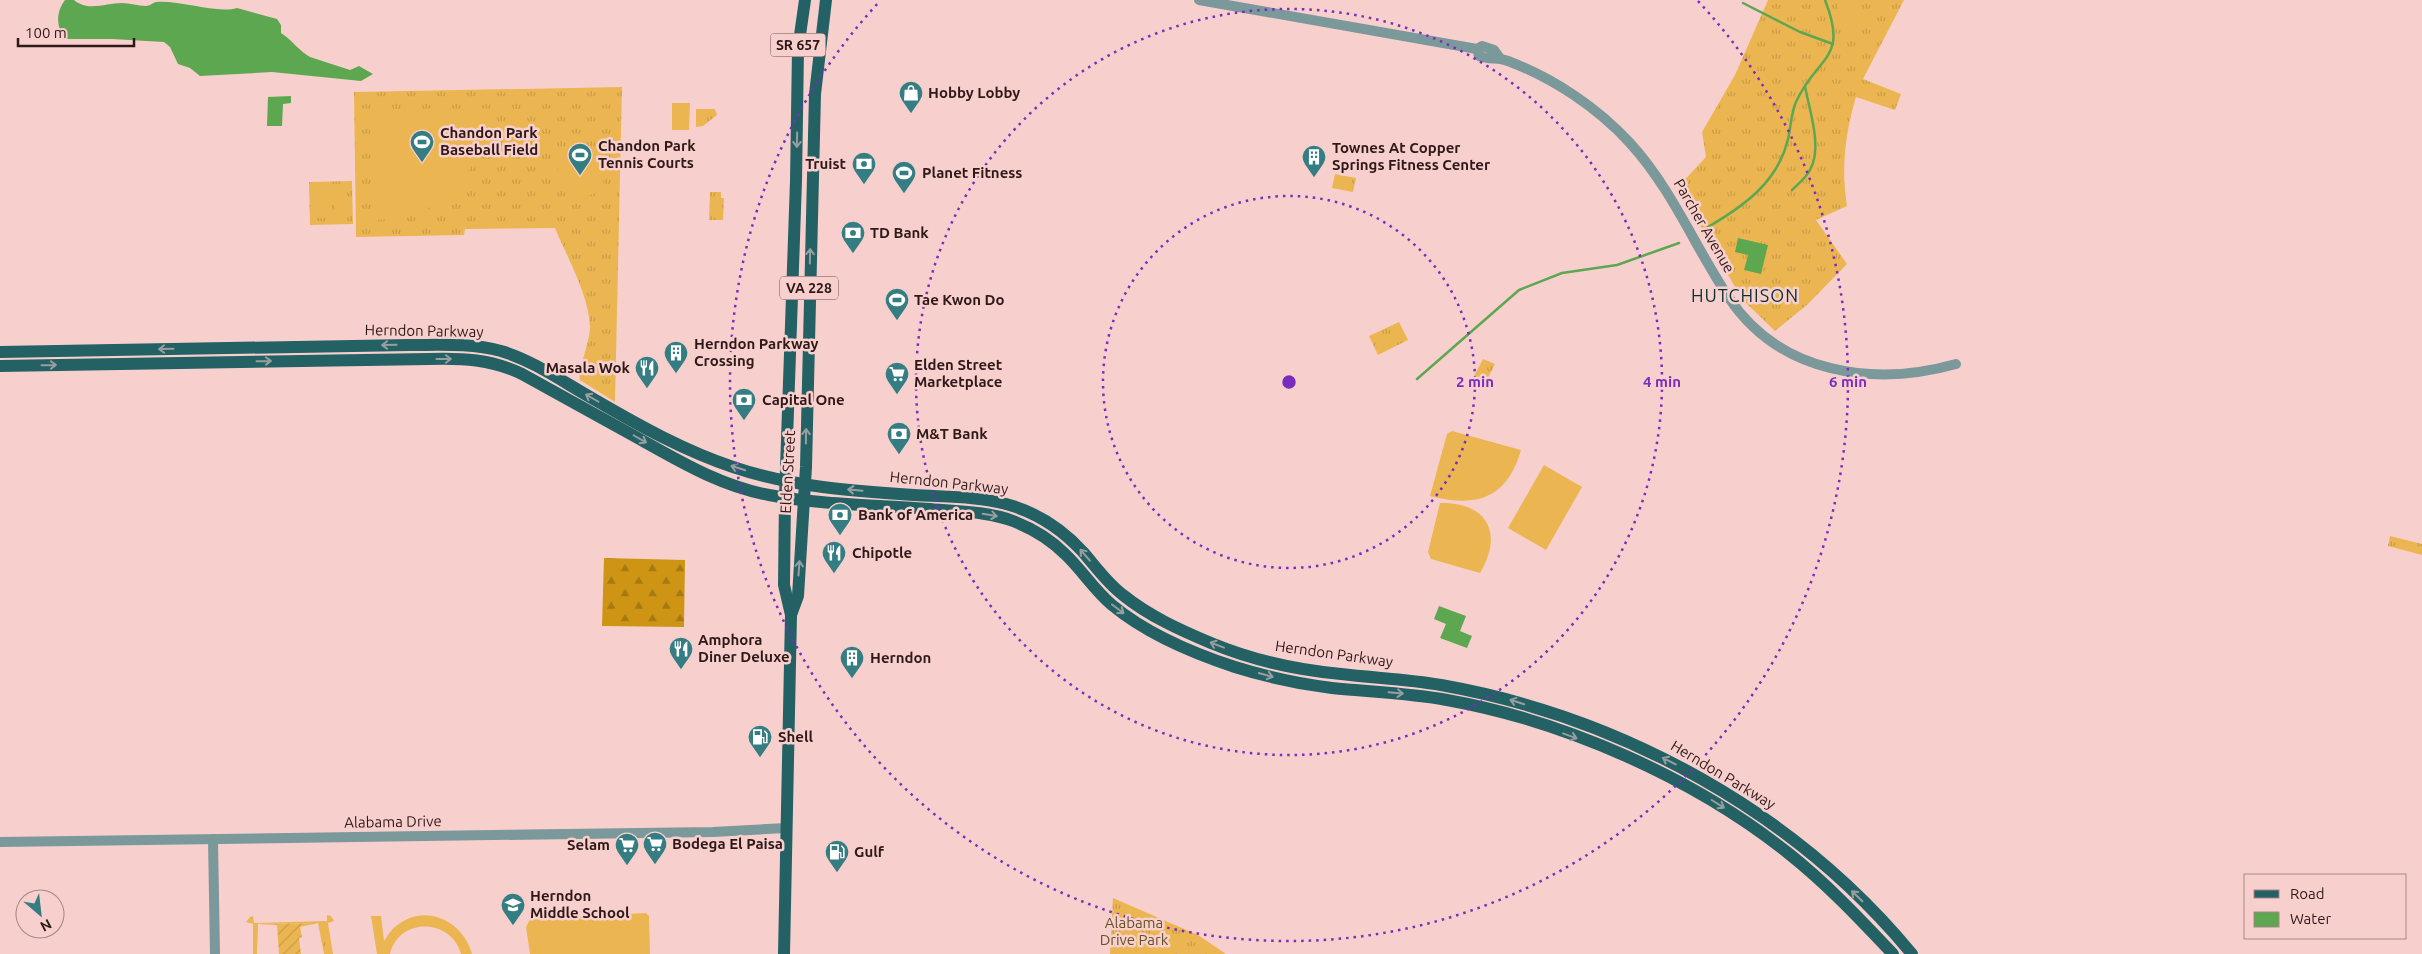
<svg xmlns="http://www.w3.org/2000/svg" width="2422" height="954" viewBox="0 0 2422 954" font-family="Ubuntu,sans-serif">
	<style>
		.grass { fill: url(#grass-tufts) }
		.forest { fill: url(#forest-firs) }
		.garden { fill: url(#garden-furrows) }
		.pitch { fill: #ebb651 }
		.water { fill: #5da751 }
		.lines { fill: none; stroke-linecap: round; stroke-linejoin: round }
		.stream { stroke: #5da751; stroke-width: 2.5 }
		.minor { stroke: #7b999a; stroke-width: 10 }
		.major { stroke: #236165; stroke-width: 12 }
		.oneway { stroke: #989e9f }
		.ring { fill: none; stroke: #7b2cbf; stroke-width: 2.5; stroke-dasharray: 2.5 5 }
		.labels { text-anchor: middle; stroke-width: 5; stroke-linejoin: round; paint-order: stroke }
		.shield { fill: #f7d0ce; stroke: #6b4f4f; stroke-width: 1 }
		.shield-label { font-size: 14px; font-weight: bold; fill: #2f1818 }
		.poi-label { font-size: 15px; font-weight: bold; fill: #2f1818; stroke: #f7d0ce; text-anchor: start }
		.street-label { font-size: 15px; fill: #2f1818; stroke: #f7d0ce }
		.park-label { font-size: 15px; fill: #675023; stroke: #f7d0ce }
		.quarter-label { font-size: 18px; letter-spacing: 1px; fill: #0d3032; stroke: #f7d0ce }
		.centre { fill: #7b2cbf; stroke: #f7d0ce; stroke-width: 2.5 }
		.ring-label { font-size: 15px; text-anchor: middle; font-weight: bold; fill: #7b2cbf; stroke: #f7d0ce; stroke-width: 5; stroke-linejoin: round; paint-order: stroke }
	</style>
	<defs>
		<pattern id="grass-tufts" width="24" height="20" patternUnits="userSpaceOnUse" patternTransform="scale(1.25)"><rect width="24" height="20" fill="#ebb651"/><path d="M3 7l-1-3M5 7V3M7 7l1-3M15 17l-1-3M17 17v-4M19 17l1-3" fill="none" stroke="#ca9c46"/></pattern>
		<pattern id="forest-firs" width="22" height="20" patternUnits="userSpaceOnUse" patternTransform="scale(1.25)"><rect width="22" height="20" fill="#cd9513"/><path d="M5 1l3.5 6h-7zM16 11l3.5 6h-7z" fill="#a77911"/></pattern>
		<pattern id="garden-furrows" width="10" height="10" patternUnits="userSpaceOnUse" patternTransform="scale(1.25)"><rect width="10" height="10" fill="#ebb651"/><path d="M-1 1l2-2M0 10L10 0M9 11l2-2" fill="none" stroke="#ca9c46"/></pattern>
	</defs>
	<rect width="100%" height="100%" fill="#f7d0ce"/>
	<g class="grass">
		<path d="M1768 0H1904L1863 79 1901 94 1895 110 1856 97C1845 134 1841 168 1847 206L1816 220 1847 264 1808 304 1775 331 1745 302 1735 287 1678 187 1706 157 1702 132 1735 75Z"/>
		<path d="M622 87 615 402 580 380C577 372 590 342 590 327 589 295 567 257 555 228L465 229 464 235 356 237 354 92Z"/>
		<path d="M696 109H715L717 115 703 126 696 127Z"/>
		<path d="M1335 174 1356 178 1353 192 1332 188Z"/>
		<path d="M352 181 353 224 310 225 309 182Z"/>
		<path d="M710 192H721V198H724L723 220H709Z"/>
		<path d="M1399 322 1408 340 1378 355 1369 336Z"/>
		<path d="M1483 359 1495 364 1485 384 1473 378Z"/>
		<path d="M2390 536 2422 544V555L2388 546Z"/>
		<path d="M1113 898 1198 935 1226 954H1110Z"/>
		<path d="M327 915 331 916 334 921 328 923 333 954H324L318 923 258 924C258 936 257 944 257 954H253V924L246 922 250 917 253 916 254 923 327 921Z"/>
	</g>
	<path class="forest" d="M604 558 685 560 684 627 602 626Z"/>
	<path class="garden" d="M318 923 300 927 302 937 299 938 301 954H279L277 925 258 924Z"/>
	<g class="pitch">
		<path d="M1845 0H1859L1871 24 1852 34 1837 5Z"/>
		<path d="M672 103H690L689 130H672Z"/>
		<path d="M382 108 483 117C480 182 437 220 372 220L370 117Z"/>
		<path d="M592 149 606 190 569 202 555 162Z"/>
		<path d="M316 191H328L329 218H316Z"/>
		<rect x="334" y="191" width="13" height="27"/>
		<path d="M1452 431 1521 450C1507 499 1476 508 1430 496L1447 434Z"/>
		<path d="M1544 465 1582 487 1546 550 1508 528Z"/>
		<path d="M1440 503C1487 502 1504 533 1480 573L1431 559 1428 552Z"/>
		<path d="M646 913 649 916 650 954H530L526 927 530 919Z"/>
		<path d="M371 916H381L384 941C388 935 392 928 399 924 428 903 464 923 472 954H461C451 918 399 917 390 954H377Z"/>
	</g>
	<g class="water">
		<path d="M65 0H74C88 12 106 3 122 3 130 3 138 6 146 6 150 6 152 3 156 2 181 0 216 14 237 8L277 19 281 25V33C292 40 299 51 310 57L350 70 359 66 373 74 361 81 272 72 200 76 190 68 178 64 170 47 164 42 112 39H67C55 28 56 12 65 0Z"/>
		<path d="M291 96V103L283 104 282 126H267L268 97Z"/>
		<path d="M1738 238 1768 245 1761 274 1744 270 1748 255 1735 252Z"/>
		<path d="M1439 606 1466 616 1460 631 1472 636 1467 648 1440 638 1446 624 1434 619Z"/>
	</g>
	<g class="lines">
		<g class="stream">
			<path d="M1743 3 1800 32 1833 44"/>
			<path d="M1792 190C1798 184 1806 178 1810 170 1823 147 1809 110 1805 86"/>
			<path d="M1708 227C1744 206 1778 182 1788 139 1791 127 1791 113 1796 102 1817 55 1849 61 1825 0"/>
			<path d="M1417 379 1519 290 1562 273 1617 265 1679 243"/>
		</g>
		<g class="minor">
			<path d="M1199 0 1477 49 1482 46 1494 50 1499 57"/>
			<path d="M1477 49 1479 56C1490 60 1498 57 1508 61 1553 78 1597 107 1630 143 1672 189 1695 247 1729 298 1780 374 1874 387 1956 364"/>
			<path d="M213 839 215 954"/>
			<path d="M0 842 713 832 786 828"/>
		</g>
		<g class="major">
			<path d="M0 352 409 345C440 345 471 343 501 351 535 361 566 384 597 401 640 426 685 451 733 467 792 487 853 491 914 495 945 497 977 496 1006 504 1036 512 1062 529 1083 552 1096 567 1107 583 1123 595 1149 616 1180 630 1211 643 1252 660 1297 670 1341 674 1374 678 1408 679 1441 685 1622 717 1795 812 1912 954"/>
			<path d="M0 366 429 359C462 358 491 359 522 374 560 395 598 416 636 437 679 461 720 486 769 495 822 505 876 505 930 509 958 512 987 511 1013 521 1031 528 1051 540 1065 554 1082 570 1094 590 1112 605 1147 634 1192 653 1235 667 1267 677 1299 684 1332 688 1371 692 1409 693 1447 700 1565 721 1694 778 1788 853 1826 883 1859 918 1893 954"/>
			<path d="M791 615 784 585 785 497 796 181 798 49 805 0"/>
			<path d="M784 954 791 615 798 596 806 467 815 94 826 0"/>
		</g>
	</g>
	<defs><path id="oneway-shaft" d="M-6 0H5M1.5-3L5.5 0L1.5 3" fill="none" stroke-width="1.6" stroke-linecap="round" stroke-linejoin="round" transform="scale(1.25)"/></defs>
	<g class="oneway">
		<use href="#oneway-shaft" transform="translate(797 140) rotate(91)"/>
		<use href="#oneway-shaft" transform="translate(810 256) rotate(-89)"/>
		<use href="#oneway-shaft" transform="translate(389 345) rotate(179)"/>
		<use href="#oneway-shaft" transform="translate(166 349) rotate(179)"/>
		<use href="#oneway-shaft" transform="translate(444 359)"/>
		<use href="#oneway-shaft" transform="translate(264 361) rotate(-1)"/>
		<use href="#oneway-shaft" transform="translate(49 365) rotate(-1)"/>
		<use href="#oneway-shaft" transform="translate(592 398) rotate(-150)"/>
		<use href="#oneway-shaft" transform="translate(806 436) rotate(-89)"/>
		<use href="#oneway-shaft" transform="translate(640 439) rotate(30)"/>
		<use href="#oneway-shaft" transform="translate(738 468) rotate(-162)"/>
		<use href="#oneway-shaft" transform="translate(855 490) rotate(-175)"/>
		<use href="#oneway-shaft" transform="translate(990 515) rotate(9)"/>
		<use href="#oneway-shaft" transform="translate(1085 555) rotate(-131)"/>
		<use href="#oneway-shaft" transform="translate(799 568) rotate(-86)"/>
		<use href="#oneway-shaft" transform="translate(1118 609) rotate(37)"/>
		<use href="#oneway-shaft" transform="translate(1217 645) rotate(-159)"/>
		<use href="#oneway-shaft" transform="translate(1266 675) rotate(16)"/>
		<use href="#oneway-shaft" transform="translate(1396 693) rotate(5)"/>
		<use href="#oneway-shaft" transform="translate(1517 702) rotate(-162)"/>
		<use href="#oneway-shaft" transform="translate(1570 736) rotate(20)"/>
		<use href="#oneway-shaft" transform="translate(1669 761) rotate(-153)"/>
		<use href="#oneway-shaft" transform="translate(1718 804) rotate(32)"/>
		<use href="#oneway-shaft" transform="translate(1857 896) rotate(-136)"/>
	</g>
	<g class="ring">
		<circle cx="1289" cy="382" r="186"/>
		<circle cx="1289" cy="382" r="373"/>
		<path d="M1698 1A559 559 0 1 1 880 1"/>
	</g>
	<defs>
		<symbol id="shop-pin" viewBox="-11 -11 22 30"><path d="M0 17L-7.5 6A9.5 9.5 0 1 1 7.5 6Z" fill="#347d82" stroke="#f7d0ce"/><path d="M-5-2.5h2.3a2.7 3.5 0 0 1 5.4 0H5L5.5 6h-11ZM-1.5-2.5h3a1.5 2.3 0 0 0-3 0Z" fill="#fff"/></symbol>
		<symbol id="stadium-pin" viewBox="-11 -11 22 30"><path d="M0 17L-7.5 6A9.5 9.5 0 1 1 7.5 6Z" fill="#347d82" stroke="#f7d0ce"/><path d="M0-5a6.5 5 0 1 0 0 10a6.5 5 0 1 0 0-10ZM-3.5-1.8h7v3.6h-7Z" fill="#fff"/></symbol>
		<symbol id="building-pin" viewBox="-11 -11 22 30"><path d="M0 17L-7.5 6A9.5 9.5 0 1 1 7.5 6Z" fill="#347d82" stroke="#f7d0ce"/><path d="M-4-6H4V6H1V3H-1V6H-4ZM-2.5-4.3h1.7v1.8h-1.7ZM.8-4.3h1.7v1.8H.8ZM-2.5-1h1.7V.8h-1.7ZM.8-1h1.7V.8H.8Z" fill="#fff"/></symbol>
		<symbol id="bank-pin" viewBox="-11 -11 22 30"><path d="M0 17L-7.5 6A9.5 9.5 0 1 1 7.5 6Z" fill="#347d82" stroke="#f7d0ce"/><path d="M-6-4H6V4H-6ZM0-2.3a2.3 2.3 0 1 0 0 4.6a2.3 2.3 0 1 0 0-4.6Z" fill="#fff"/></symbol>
		<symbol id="restaurant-pin" viewBox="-11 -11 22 30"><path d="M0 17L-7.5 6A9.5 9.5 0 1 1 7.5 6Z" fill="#347d82" stroke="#f7d0ce"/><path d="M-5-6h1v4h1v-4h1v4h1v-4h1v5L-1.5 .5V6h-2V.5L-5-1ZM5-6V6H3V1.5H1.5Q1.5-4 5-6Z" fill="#fff"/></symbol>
		<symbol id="supermarket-pin" viewBox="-11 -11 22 30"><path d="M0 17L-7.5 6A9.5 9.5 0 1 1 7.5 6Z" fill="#347d82" stroke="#f7d0ce"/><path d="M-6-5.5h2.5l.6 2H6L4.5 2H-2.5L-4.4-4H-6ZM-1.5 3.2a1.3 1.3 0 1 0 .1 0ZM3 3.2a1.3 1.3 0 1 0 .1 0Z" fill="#fff"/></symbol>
		<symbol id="fuel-pin" viewBox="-11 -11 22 30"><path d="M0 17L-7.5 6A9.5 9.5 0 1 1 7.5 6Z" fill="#347d82" stroke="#f7d0ce"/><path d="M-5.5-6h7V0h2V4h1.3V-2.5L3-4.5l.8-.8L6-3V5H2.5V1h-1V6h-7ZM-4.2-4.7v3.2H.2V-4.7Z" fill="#fff"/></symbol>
		<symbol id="school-pin" viewBox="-11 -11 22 30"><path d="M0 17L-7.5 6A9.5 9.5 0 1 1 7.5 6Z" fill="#347d82" stroke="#f7d0ce"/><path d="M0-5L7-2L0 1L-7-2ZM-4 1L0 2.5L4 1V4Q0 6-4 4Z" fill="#fff"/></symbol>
	</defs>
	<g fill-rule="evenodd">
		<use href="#shop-pin" x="897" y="79" width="28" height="38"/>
		<use href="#stadium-pin" x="408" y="128" width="28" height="38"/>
		<use href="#stadium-pin" x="566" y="141" width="28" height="38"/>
		<use href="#building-pin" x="1300" y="143" width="28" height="38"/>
		<use href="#bank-pin" x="850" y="150" width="28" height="38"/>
		<use href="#stadium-pin" x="890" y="159" width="28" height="38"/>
		<use href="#bank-pin" x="839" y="219" width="28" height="38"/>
		<use href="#stadium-pin" x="883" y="286" width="28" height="38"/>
		<use href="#building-pin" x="662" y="339" width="28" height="38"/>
		<use href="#restaurant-pin" x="633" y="354" width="28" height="38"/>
		<use href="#supermarket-pin" x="883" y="360" width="28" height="38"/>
		<use href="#bank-pin" x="730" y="386" width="28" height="38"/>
		<use href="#bank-pin" x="885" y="420" width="28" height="38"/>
		<use href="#bank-pin" x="826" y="501" width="28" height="38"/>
		<use href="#restaurant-pin" x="820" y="539" width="28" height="38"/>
		<use href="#restaurant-pin" x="667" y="635" width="28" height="38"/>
		<use href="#building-pin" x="838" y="644" width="28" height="38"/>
		<use href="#fuel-pin" x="746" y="723" width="28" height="38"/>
		<use href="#supermarket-pin" x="641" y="830" width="28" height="38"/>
		<use href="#supermarket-pin" x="613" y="831" width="28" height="38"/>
		<use href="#fuel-pin" x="823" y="838" width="28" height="38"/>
		<use href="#school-pin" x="499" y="891" width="28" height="38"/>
	</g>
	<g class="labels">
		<g class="shield">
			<rect x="770.5" y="33.5" width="55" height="23" rx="4"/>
			<rect x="780" y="276.5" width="58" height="23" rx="4"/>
		</g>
		<g class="shield-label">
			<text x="798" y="50">SR 657</text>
			<text x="809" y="293">VA 228</text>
		</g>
		<g class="poi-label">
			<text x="928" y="98">Hobby Lobby</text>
			<text x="440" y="138">Chandon Park<tspan x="440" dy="17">Baseball Field</tspan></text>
			<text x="598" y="151">Chandon Park<tspan x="598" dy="17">Tennis Courts</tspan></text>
			<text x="1332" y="153">Townes At Copper<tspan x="1332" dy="17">Springs Fitness Center</tspan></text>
			<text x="846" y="169" text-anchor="end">Truist</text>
			<text x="922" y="178">Planet Fitness</text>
			<text x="870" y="238">TD Bank</text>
			<text x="914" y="305">Tae Kwon Do</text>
			<text x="694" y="349">Herndon Parkway<tspan x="694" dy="17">Crossing</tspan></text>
			<text x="914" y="370">Elden Street<tspan x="914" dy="17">Marketplace</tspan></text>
			<text x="630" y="373" text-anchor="end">Masala Wok</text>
			<text x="762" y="405">Capital One</text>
			<text x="916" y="439">M&amp;T Bank</text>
			<text x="858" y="520">Bank of America</text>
			<text x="852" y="558">Chipotle</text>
			<text x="698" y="645">Amphora<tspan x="698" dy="17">Diner Deluxe</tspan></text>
			<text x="870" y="663">Herndon</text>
			<text x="778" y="742">Shell</text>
			<text x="672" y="849">Bodega El Paisa</text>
			<text x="610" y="850" text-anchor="end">Selam</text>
			<text x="854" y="857">Gulf</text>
			<text x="530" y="901">Herndon<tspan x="530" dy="17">Middle School</tspan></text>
		</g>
		<g class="street-label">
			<text transform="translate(1704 226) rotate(60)" y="5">Parcher Avenue</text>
			<text transform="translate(424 331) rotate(1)" y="5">Herndon Parkway</text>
			<text transform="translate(788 472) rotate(-87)" y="5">Elden Street</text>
			<text transform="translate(949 483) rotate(6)" y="5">Herndon Parkway</text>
			<text transform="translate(1334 654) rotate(8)" y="5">Herndon Parkway</text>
			<text transform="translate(1723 775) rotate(31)" y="5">Herndon Parkway</text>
			<text transform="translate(393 822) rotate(-1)" y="5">Alabama Drive</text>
		</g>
		<g class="park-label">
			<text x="1134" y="928">Alabama<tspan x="1134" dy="17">Drive Park</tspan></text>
		</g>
		<g class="quarter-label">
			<text x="1745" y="302">HUTCHISON</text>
		</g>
	</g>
	<circle cx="1289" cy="382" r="8" class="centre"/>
	<g class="ring-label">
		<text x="1475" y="387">2 min</text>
		<text x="1662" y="387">4 min</text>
		<text x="1848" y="387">6 min</text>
	</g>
	<rect x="2244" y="874" width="162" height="65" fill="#f7d0ce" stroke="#a78685"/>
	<rect x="2254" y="890" width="25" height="8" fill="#236165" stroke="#a78685"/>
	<text x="2290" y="899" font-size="15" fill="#2f1818">Road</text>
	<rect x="2254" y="912" width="25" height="15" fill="#5da751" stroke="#a78685"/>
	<text x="2290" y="924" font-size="15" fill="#2f1818">Water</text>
	<g transform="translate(40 914) rotate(152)"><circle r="24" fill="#f7d0ce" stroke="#a78685"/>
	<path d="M0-4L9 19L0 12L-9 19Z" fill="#347d82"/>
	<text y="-8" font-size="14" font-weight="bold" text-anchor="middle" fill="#2f1818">N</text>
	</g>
	<path d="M18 38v8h116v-8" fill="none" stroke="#2f1818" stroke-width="2.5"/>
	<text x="25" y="38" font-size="15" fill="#2f1818" stroke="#f7d0ce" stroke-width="4" paint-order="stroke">100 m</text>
</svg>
